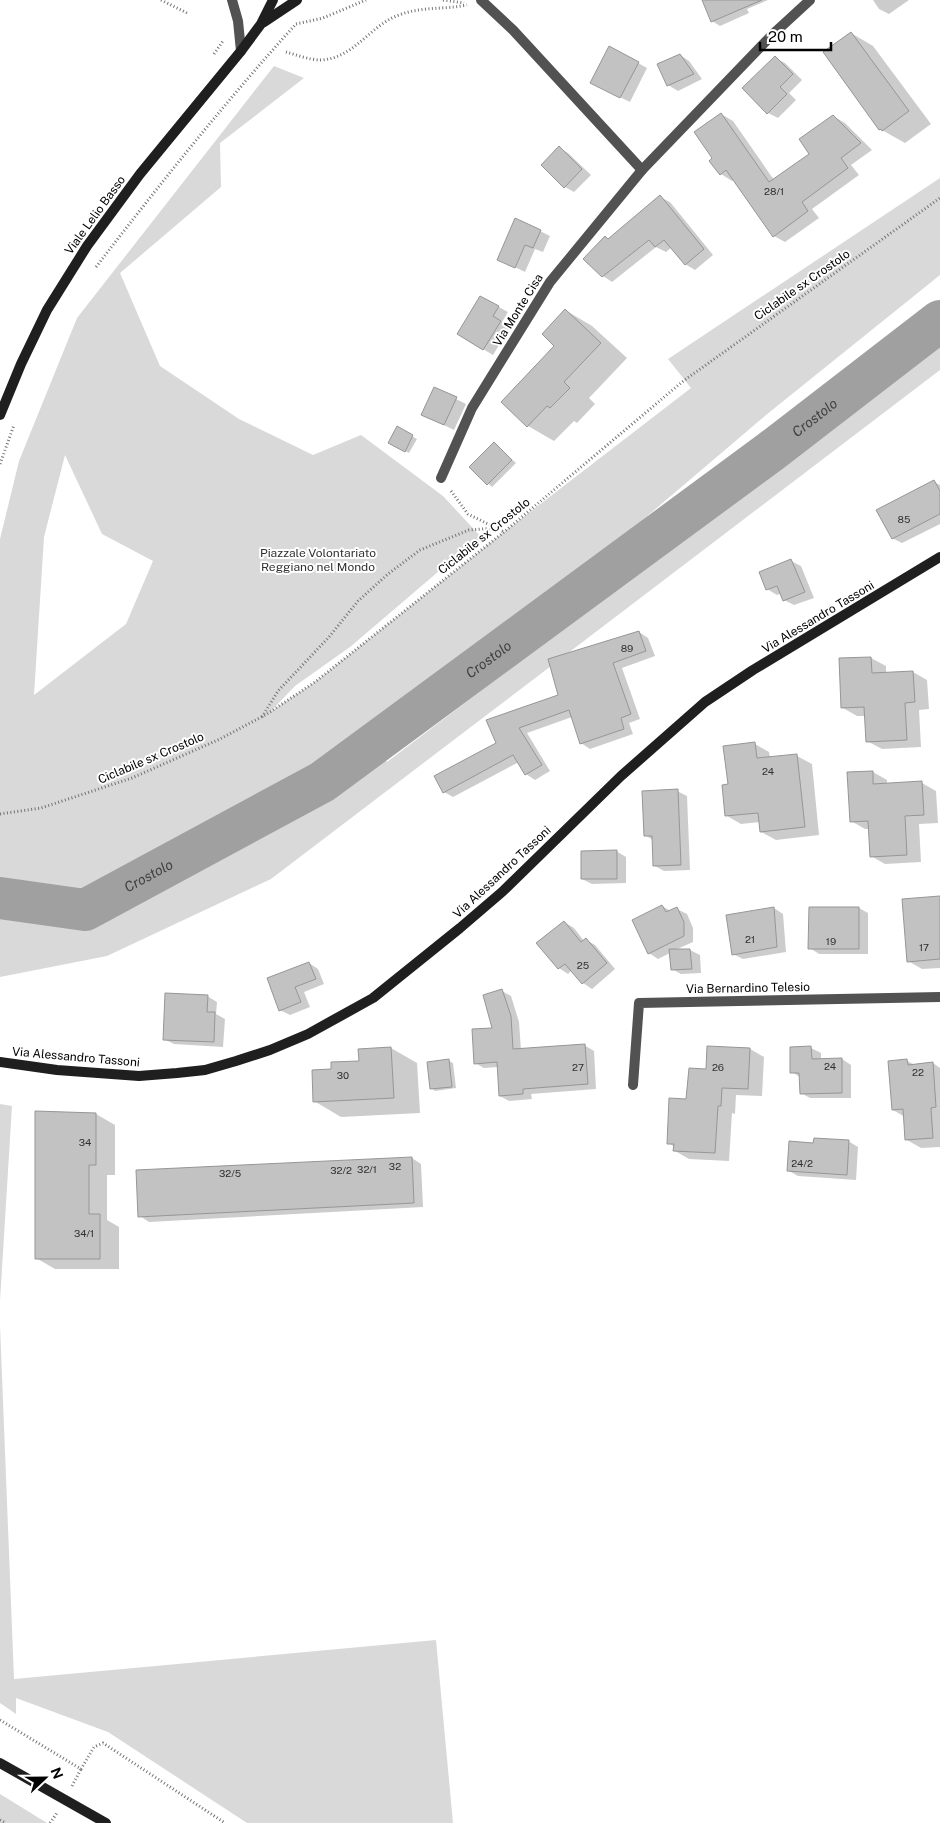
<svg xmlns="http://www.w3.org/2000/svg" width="940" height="1823" viewBox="0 0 940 1823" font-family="'Public Sans',sans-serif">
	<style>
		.green { fill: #d9d9d9; fill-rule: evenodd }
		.shadow { fill: #0003 }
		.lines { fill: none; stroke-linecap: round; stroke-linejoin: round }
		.river { stroke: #a0a0a0; stroke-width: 42 }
		.building { fill: #c2c2c2; stroke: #969696 }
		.path { stroke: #747474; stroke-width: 3; stroke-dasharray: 1 2.5; stroke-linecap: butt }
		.street { stroke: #525252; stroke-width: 10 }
		.secondary { stroke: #1f1f1f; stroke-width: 10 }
		.labels { text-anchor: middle; stroke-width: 4; stroke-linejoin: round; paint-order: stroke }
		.number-label { font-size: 10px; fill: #303030 }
		.street-label { font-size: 12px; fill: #000; stroke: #fff }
		.park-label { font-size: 12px; fill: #303030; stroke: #fff }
		.water-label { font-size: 14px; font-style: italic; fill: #414141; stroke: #fff }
	</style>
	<rect width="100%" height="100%" fill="#fff"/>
	<g class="green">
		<path d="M274 66 304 78 220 143 221 187 120 273 160 366 239 419 313 455 361 435 443 496 483 539 452 560 350 647 295 686 270 712 315 682 504 532 691 388 668 359 940 178V275L766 415 605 552 366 736 387 762 940 343V370L271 879 107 956 0 977V539L19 461 77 318ZM65 455 102 534 153 561 126 624 34 695 44 537Z"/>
		<path d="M0 1104 12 1106 0 1301Z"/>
		<path d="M0 1325 14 1679 436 1640 453 1823H247L108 1732 16 1698V1714L0 1703Z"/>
		<path d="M0 1794 47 1823H0Z"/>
	</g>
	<g class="shadow">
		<path d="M703 0H768L747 9 749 13 720 26 712 21Z"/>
		<path d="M873 0H909L889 14 879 9Z"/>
		<path d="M851 33 873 46 931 124 905 143 880 129Z"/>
		<path d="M680 55 689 61 702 79 678 91 668 85Z"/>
		<path d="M775 58 785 63 802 80 789 93 796 100 778 118 768 113Z"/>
		<path d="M638 63 647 68 630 102 601 88Z"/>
		<path d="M721 114 733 121 774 180 811 154 833 116 845 123 872 150 851 165 859 175 812 209 819 218 785 242 774 236 734 179 732 181 721 174 714 159Z"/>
		<path d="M559 148 568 153 591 175 574 192 565 187Z"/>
		<path d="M660 197 670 202 713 255 695 270 685 264 672 247 666 252 656 247 612 282 603 276 608 240Z"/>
		<path d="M540 231 550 236 543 252 535 249 525 272 498 259Z"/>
		<path d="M481 297 508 312 502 322 510 327 493 355 483 349Z"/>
		<path d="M565 310 592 326 627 358 589 398 595 404 577 423 574 421 554 441 528 426 556 346Z"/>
		<path d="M434 388 466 404 454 430 423 415Z"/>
		<path d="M397 428 417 439 409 453 390 443Z"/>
		<path d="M494 443 516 463 492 487 471 467Z"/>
		<path d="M934 482 940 485V524L902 543 892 538Z"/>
		<path d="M791 561 801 566 814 598 794 605 784 600 782 593 777 595 767 589Z"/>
		<path d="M639 632 648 638 655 656 622 668 640 719 629 723 633 734 590 749 581 743 572 717 527 733 550 771 535 780 526 774 519 762 453 797 444 792 498 743Z"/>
		<path d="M871 658 886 666V674L913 672 927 680 929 709 919 710 921 747 882 749 867 741 866 716H857L843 708 840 660Z"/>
		<path d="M755 744 769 752 770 758 797 756 812 764 819 835 776 840 761 832 760 822 741 824 727 816 729 785Z"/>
		<path d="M873 772 887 780V784L922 783 936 791 938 823 919 824 921 862 885 864 871 856 870 829H865L851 821Z"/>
		<path d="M677 791 687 796 690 870 664 871 655 866 653 840 645 835Z"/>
		<path d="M616 851 626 857V883L592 884 582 879Z"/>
		<path d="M940 897V968L922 969 908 961Z"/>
		<path d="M662 906 671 911 677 909 687 914 693 928V942L675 950H690L700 955 701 973 681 974 672 969 670 953 658 959 649 953Z"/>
		<path d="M774 908 783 914 786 952 743 959 733 954Z"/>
		<path d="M859 908 868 913V954H819L810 948Z"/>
		<path d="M564 922 574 928 584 941 586 940 595 945 615 969 592 989 583 983 572 970 568 974 559 968Z"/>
		<path d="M309 963 318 969 324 984 304 992 310 1007 290 1015 280 1010Z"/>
		<path d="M502 991 511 996 519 1022 521 1050 584 1045 594 1051 596 1089 531 1094 532 1099 509 1101 500 1096 498 1067 484 1068 475 1063 494 1029Z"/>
		<path d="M207 996 217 1002 216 1014 225 1019 223 1047 174 1044 164 1039Z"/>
		<path d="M391 1048 417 1063 420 1113 341 1117 314 1101 332 1070 360 1062Z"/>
		<path d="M811 1048 821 1053V1060L842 1059 851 1065V1098H810L801 1093 800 1077 792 1072Z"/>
		<path d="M750 1049 764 1057 762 1096 736 1095 735 1114 732 1113 729 1161 689 1159 675 1151V1147L668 1143 688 1100Z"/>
		<path d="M449 1061 453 1063 456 1088 435 1091 431 1088Z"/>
		<path d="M907 1061 915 1065 933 1063 940 1068V1147L921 1148 907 1140 905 1117 893 1110Z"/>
		<path d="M96 1114 115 1125V1175H107V1220L119 1227V1269H55L36 1258Z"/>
		<path d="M848 1141 858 1147 856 1180 798 1176 789 1171Z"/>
		<path d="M412 1158 421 1164 423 1207 149 1222 140 1216Z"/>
	</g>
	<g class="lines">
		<path class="river" id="s1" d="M0 898 85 910 322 782 770 452 940 321"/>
	</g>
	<g class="building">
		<path d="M702 0H762L711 22Z"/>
		<path d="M851 32 909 111 882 131 881 129 879 130 823 52Z"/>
		<path d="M609 46 639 62 620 98 590 83Z"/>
		<path d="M680 54 694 74 667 86 657 64Z"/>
		<path d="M775 56 793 74 780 87 787 94 767 114 742 88Z"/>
		<path d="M721 113 769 182 809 154 799 139 833 115 861 143 841 158 848 168 802 202 808 211 773 237 726 170 720 175 709 161 712 158 694 132Z"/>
		<path d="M559 146 582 169 564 188 541 165Z"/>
		<path d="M660 195 704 249 685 265 664 240 655 247 649 240 602 277 583 259 605 236 608 239Z"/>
		<path d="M515 218 541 230 533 248 525 245 515 268 497 260Z"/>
		<path d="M480 296 499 306 493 316 501 321 483 350 457 334Z"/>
		<path d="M565 309 601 343 564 382 570 388 550 408 547 406 527 427 501 402 554 346 542 334Z"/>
		<path d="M434 387 457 397 444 425 421 415Z"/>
		<path d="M397 426 413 435 405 452 388 443Z"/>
		<path d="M494 442 512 460 487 485 469 467Z"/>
		<path d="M934 480 940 491V514L892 539 876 510Z"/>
		<path d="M791 559 805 592 783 601 777 586 766 590 759 572Z"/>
		<path d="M639 631 646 651 613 663 631 714 621 718 624 729 580 744 569 710 519 728 542 765 525 775 513 755 443 793 434 776 496 743 486 720 558 695 548 659Z"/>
		<path d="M871 657 872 673 913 671 915 702 905 703 907 740 866 742 864 707 841 708 839 658Z"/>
		<path d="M755 742 757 758 797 754 805 827 760 832 758 813 725 816 722 785 728 784 723 746Z"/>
		<path d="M873 771V784L922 781 924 815 905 816 907 855 870 857 868 821 850 822 847 772Z"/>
		<path d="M678 789 681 865 653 866 652 836H644L642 791Z"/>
		<path d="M617 850V879H581V851Z"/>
		<path d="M940 896V959L907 962 902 899Z"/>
		<path d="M662 905 666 912 677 907 684 922V936L648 954 632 920Z"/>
		<path d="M774 907 777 947 732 955 726 915Z"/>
		<path d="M809 907H859V949H808Z"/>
		<path d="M564 921 581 942 586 938 607 963 582 984 565 964 558 969 536 943Z"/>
		<path d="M669 949H690L692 969 671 970Z"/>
		<path d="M309 962 316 979 295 987 301 1002 279 1011 267 978Z"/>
		<path d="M502 989 511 1016 513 1049 585 1044 588 1084 523 1089V1094L499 1096 497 1062 474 1064 472 1029 492 1028 483 995Z"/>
		<path d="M165 993 208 995 207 1012H215L214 1042 163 1040Z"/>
		<path d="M707 1046 750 1048 748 1089 722 1088 721 1106H718L715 1153 673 1151 674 1144H667L669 1098 686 1099 689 1068 706 1069Z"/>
		<path d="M811 1046 812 1059 842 1058V1093L800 1094 799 1073H790V1047Z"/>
		<path d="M391 1047 394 1098 313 1102 312 1070 331 1069V1062L359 1061 358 1049Z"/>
		<path d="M449 1059 452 1087 430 1089 427 1062Z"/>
		<path d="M907 1059 908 1065 933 1062 936 1107 931 1108 933 1138 905 1140 903 1109 892 1110 888 1061Z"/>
		<path d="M35 1111 96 1113V1165H89V1214H100V1259H35Z"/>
		<path d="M814 1138 849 1140 847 1175 787 1171 789 1141 813 1143Z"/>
		<path d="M412 1157 414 1203 138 1217 136 1170Z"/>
	</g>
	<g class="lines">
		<g class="path">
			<path d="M161 0 189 14"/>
			<path d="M443 0 464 3"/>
			<path d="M296 24 323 18 366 0"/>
			<path d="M286 52C297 55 310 60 320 60 354 59 370 25 399 15 423 6 443 10 467 5"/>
			<path d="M214 54 223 41"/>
			<path d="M96 267C160 184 225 102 296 24"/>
			<path d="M0 464 14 425"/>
			<path d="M451 491 468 514 504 532"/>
			<path d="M262 717 278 691 329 637 358 601 388 574 420 550 469 530 497 528"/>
			<path d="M0 814 41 808 132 778 220 739 267 714 315 682 504 532 682 382 940 198"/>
			<path d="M0 1720 81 1769 94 1747 103 1743 225 1823"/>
			<path d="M72 1786 81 1769"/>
			<path d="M0 1820 6 1823"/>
			<path d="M50 1823 57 1813"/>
		</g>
		<g class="street">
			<path d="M232 0 238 21 241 51"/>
			<path d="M481 0 513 30 642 170 772 35 810 0"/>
			<path d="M441 478 472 408 550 282 642 170"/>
			<path d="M633 1085 639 1003 940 997"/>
		</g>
		<g class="secondary">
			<path d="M264 22 297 0"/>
			<path d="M0 415 21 364 47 310 87 246 140 174 241 51 261 24 273 0"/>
			<path d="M0 1062 57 1070 139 1076 177 1073 205 1070 236 1061 270 1050 308 1034 373 998 460 928 502 892 621 776 705 702 753 670 940 557"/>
			<path d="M0 1763 106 1823"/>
		</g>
	</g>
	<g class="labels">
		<g class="number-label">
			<text x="774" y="195">28/1</text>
			<text x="904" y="523">85</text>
			<text x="627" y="652">89</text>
			<text x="768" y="775">24</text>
			<text x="750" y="943">21</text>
			<text x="831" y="945">19</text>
			<text x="924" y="951">17</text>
			<text x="583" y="969">25</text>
			<text x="830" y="1070">24</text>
			<text x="578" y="1071">27</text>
			<text x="718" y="1071">26</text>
			<text x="918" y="1076">22</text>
			<text x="343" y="1079">30</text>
			<text x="85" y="1146">34</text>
			<text x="802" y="1167">24/2</text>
			<text x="395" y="1170">32</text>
			<text x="367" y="1173">32/1</text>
			<text x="341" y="1174">32/2</text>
			<text x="230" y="1177">32/5</text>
			<text x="84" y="1237">34/1</text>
		</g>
		<g class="street-label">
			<text transform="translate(95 215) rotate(-54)" y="4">Viale Lelio Basso</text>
			<text transform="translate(802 285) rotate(-35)" y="4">Ciclabile sx Crostolo</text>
			<text transform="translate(518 310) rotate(-58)" y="4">Via Monte Cisa</text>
			<text transform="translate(484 536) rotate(-39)" y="4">Ciclabile sx Crostolo</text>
			<text transform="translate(818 617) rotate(-31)" y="4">Via Alessandro Tassoni</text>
			<text transform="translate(151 758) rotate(-23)" y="4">Ciclabile sx Crostolo</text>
			<text transform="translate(502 872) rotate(-43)" y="4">Via Alessandro Tassoni</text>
			<text transform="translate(748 988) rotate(-1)" y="4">Via Bernardino Telesio</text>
			<text transform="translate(76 1057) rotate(5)" y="4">Via Alessandro Tassoni</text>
		</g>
		<g class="park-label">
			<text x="318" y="557">Piazzale Volontariato<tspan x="318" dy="14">Reggiano nel Mondo</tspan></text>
		</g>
		<g class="water-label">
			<text dy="5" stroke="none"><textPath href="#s1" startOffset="968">Crostolo</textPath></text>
			<text dy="5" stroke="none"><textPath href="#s1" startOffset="562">Crostolo</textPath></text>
			<text dy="5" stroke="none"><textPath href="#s1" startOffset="158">Crostolo</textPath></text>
		</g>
	</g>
	<g transform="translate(45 1778) rotate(68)" stroke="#ffffff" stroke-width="4" paint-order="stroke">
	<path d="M0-4L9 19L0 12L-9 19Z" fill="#000000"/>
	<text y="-8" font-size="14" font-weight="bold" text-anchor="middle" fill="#000000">N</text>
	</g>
	<path d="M760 42v8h71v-8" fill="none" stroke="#000000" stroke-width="2.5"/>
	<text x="768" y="42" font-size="15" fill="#000000" stroke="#ffffff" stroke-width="4" paint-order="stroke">20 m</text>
</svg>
